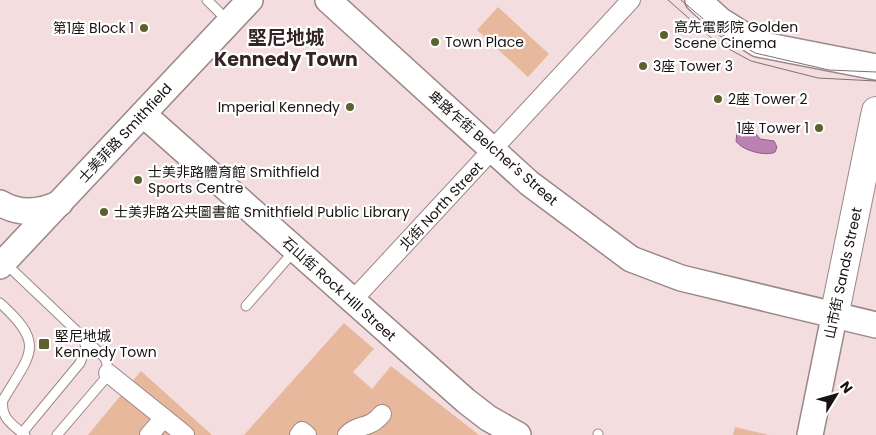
<svg xmlns="http://www.w3.org/2000/svg" width="876" height="435" viewBox="0 0 876 435" font-family="Poppins,'Noto Sans TC',sans-serif">
	<style>
		.green { fill: #e7b89c }
		.water { fill: #bb81b3; stroke: #8a6083 }
		.lines { fill: none; stroke-linecap: round; stroke-linejoin: round }
		.lane-casing { stroke: #9b8788; stroke-width: 11 }
		.street-casing { stroke: #9b8788; stroke-width: 20 }
		.secondary-casing { stroke: #9b8788; stroke-width: 28 }
		.primary-casing { stroke: #9b8788; stroke-width: 30 }
		.lane { stroke: #fff; stroke-width: 9 }
		.street { stroke: #fff; stroke-width: 18 }
		.secondary { stroke: #fff; stroke-width: 25 }
		.primary { stroke: #fff; stroke-width: 28 }
		.tram { stroke: #7f7072; stroke-width: 1 }
		.poi-dot { fill: #5c612e; stroke: #fff; stroke-width: 2 }
		.labels { text-anchor: middle; stroke-width: 4.5; stroke-linejoin: round; paint-order: stroke }
		.poi-label { font-size: 14px; fill: #191213; stroke: #fff; text-anchor: start }
		.street-label { font-size: 14px; fill: #191213; stroke: #fff }
		.district-label { font-size: 19px; font-weight: bold; fill: #342426; stroke: #fff }
	</style>
	<rect width="100%" height="100%" fill="#f4dddf"/>
	<g class="green">
		<path d="M498 7 549 54 528 77 477 30Z"/>
		<path d="M344 323 374 349 353 372 372 389 391 366 479 435H244Z"/>
		<path d="M141 371 212 435H88Z"/>
		<path d="M735 427 769 435H733Z"/>
	</g>
	<path class="water" d="M747 128 753 130 760 139 774 141 777 147 775 152C766 157 741 150 736 141L737 133 742 129Z"/>
	<g class="lines">
		<defs>
			<g id="lane">
				<path d="M207 0 228 21"/>
				<path d="M5 263 105 358C109 367 108 372 104 380L57 435"/>
				<path d="M0 303C47 345 30 354 3 400 0 417 12 425 25 435"/>
				<path d="M246 306 295 250"/>
				<path d="M22 433 80 363 86 347 83 338"/>
				<path d="M598 435V434"/>
			</g>
			<g id="street">
				<path d="M352 301 631 0"/>
				<path d="M108 373 164 418"/>
				<path d="M149 435 164 418 185 435"/>
				<path d="M299 435 302 431 307 435"/>
				<path d="M347 435C358 423 369 430 382 414"/>
			</g>
			<g id="secondary">
				<path d="M328 0 529 183 631 259 681 278 876 325"/>
				<path d="M698 0 720 20 758 44 876 67"/>
				<path d="M143 114 466 401 488 418 518 435"/>
				<path d="M0 203C20 215 40 213 60 203"/>
				<path d="M0 266 250 0"/>
				<path d="M810 435 834 317"/>
			</g>
			<path id="primary" d="M834 317 876 111"/>
		</defs>
		<use href="#lane" class="lane-casing"/>
		<use href="#street" class="street-casing"/>
		<use href="#secondary" class="secondary-casing"/>
		<use href="#primary" class="primary-casing"/>
		<use href="#lane" class="lane"/>
		<use href="#street" class="street"/>
		<use href="#secondary" class="secondary"/>
		<use href="#primary" class="primary"/>
		<g class="tram">
			<path d="M668 0 716 42 751 61 818 78 876 81"/>
			<path d="M681 0 721 34 755 53 829 70 876 72"/>
		</g>
	</g>
	<g class="poi-dot">
		<circle cx="144" cy="28" r="5"/>
		<circle cx="664" cy="35" r="5"/>
		<circle cx="435" cy="42" r="5"/>
		<circle cx="643" cy="66" r="5"/>
		<circle cx="718" cy="99" r="5"/>
		<circle cx="350" cy="107" r="5"/>
		<circle cx="819" cy="128" r="5"/>
		<circle cx="138" cy="180" r="5"/>
		<circle cx="104" cy="212" r="5"/>
		<rect x="38" y="338" width="12" height="12" rx="2.5"/>
	</g>
	<g class="labels">
		<g class="poi-label">
			<text x="674" y="32">高先電影院 Golden<tspan x="674" dy="16">Scene Cinema</tspan></text>
			<text x="134" y="33" text-anchor="end">第1座 Block 1</text>
			<text x="445" y="47">Town Place</text>
			<text x="653" y="71">3座 Tower 3</text>
			<text x="728" y="104">2座 Tower 2</text>
			<text x="340" y="112" text-anchor="end">Imperial Kennedy</text>
			<text x="809" y="133" text-anchor="end">1座 Tower 1</text>
			<text x="148" y="177">士美非路體育館 Smithfield<tspan x="148" dy="16">Sports Centre</tspan></text>
			<text x="114" y="217">士美非路公共圖書館 Smithfield Public Library</text>
			<text x="55" y="341">堅尼地城<tspan x="55" dy="16">Kennedy Town</tspan></text>
		</g>
		<g class="street-label">
			<text transform="translate(125 133) rotate(-47)" y="5">士美菲路 Smithfield</text>
			<text transform="translate(493 148) rotate(41)" y="5">卑路乍街 Belcher's Street</text>
			<text transform="translate(441 206) rotate(-47)" y="5">北街 North Street</text>
			<text transform="translate(843 273) rotate(-78)" y="5">山市街 Sands Street</text>
			<text transform="translate(339 289) rotate(42)" y="5">石山街 Rock Hill Street</text>
		</g>
		<g class="district-label">
			<text x="286" y="44">堅尼地城<tspan x="286" dy="22">Kennedy Town</tspan></text>
		</g>
	</g>
	<g transform="translate(836 395) rotate(53)" stroke="#ffffff" stroke-width="4" paint-order="stroke">
	<path d="M0-4L9 19L0 12L-9 19Z" fill="#191213"/>
	<text y="-8" font-size="14" font-weight="bold" text-anchor="middle" fill="#191213">N</text>
	</g>
</svg>
